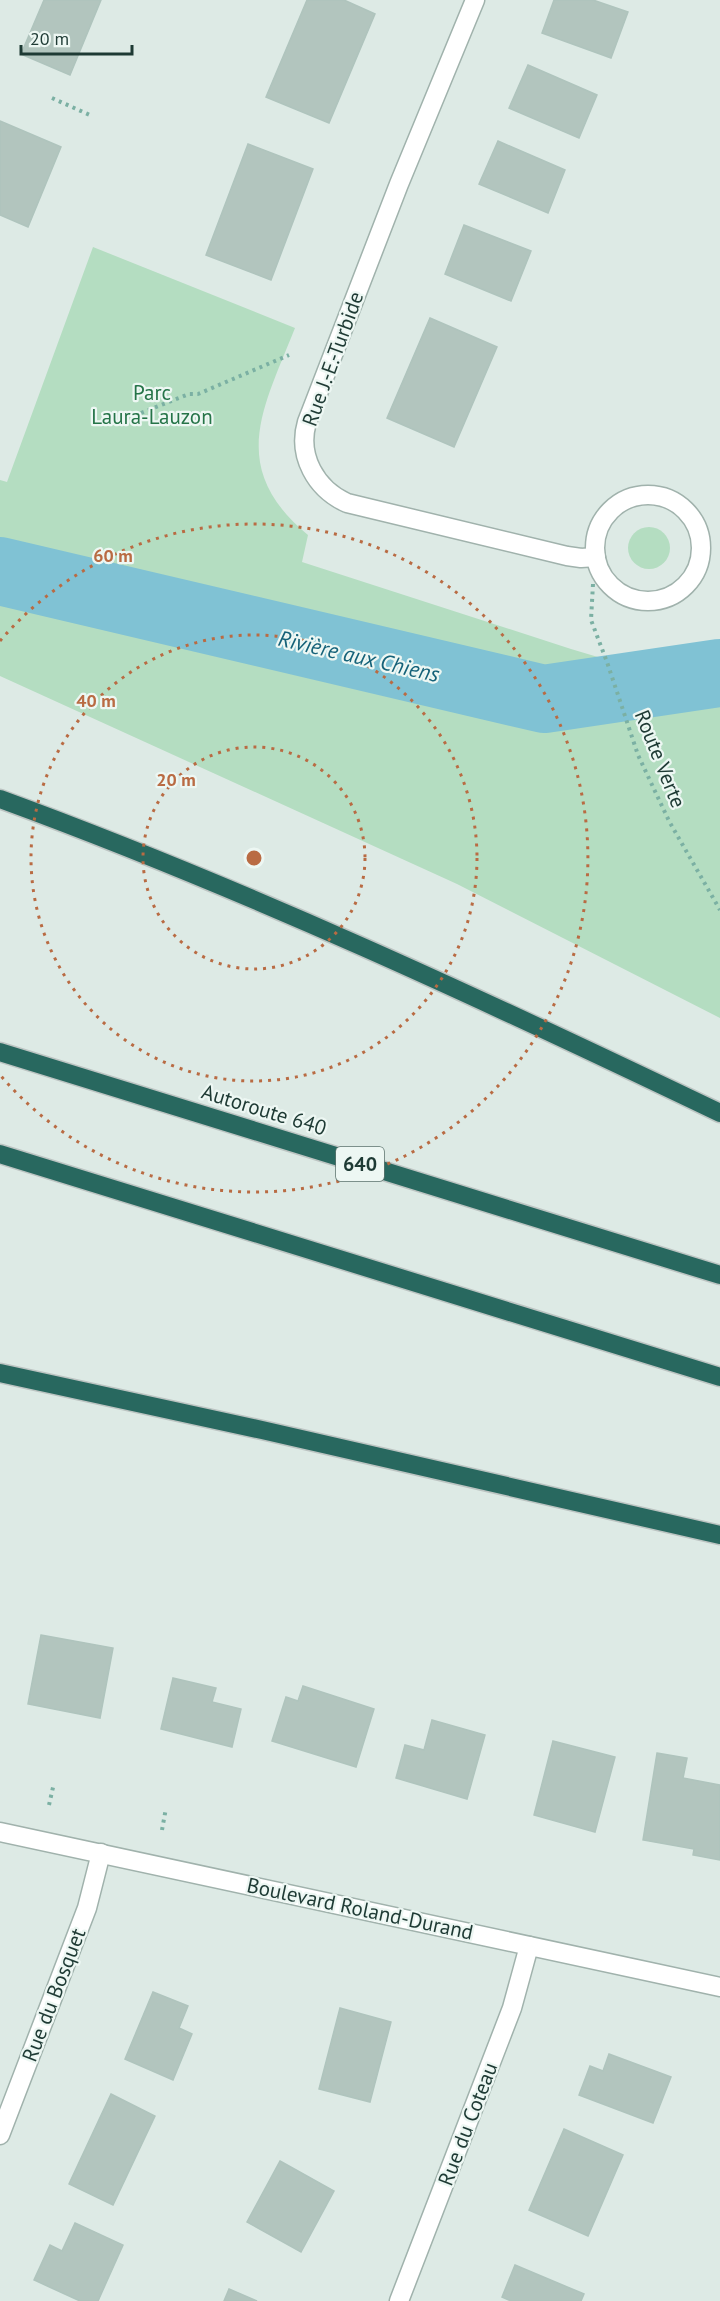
<svg xmlns="http://www.w3.org/2000/svg" width="720" height="2301" viewBox="0 0 720 2301" font-family="'PT Sans',sans-serif">
	<style>
		.green { fill: #b4ddc1 }
		.lines { fill: none; stroke-linecap: round; stroke-linejoin: round }
		.river { stroke: #80c2d4; stroke-width: 68 }
		.building { fill: #b2c5be; stroke: #afc4bd; stroke-width: 1.5 }
		.minor-casing { stroke: #a0b2ac; stroke-width: 21 }
		.tertiary-casing { stroke: #a0b2ac; stroke-width: 21 }
		.motorway-casing { stroke: #bcc4c2; stroke-width: 21 }
		.path { stroke: #7bb0a3; stroke-width: 4; stroke-dasharray: 3 4.5; stroke-linecap: butt }
		.minor { stroke: #fff; stroke-width: 18 }
		.tertiary { stroke: #fff; stroke-width: 18 }
		.motorway { stroke: #28685f; stroke-width: 18 }
		.ring { fill: none; stroke: #b96b43; stroke-width: 3; stroke-dasharray: 3 6 }
		.labels { text-anchor: middle; stroke-width: 4.5; stroke-linejoin: round; paint-order: stroke }
		.shield { fill: #edf7f3; stroke: #5c736d; stroke-width: 1.5 }
		.shield-label { font-size: 20px; font-weight: bold; fill: #1e3a34 }
		.street-label { font-size: 21px; fill: #1e3a34; stroke: #edf7f3 }
		.park-label { font-size: 21px; fill: #257448; stroke: #edf7f3 }
		.water-label { font-size: 22px; font-style: italic; fill: #156279; stroke: #edf7f3 }
		.centre { fill: #b96b43; stroke: #edf7f3; stroke-width: 3 }
		.ring-label { font-size: 18px; text-anchor: middle; font-weight: bold; fill: #b96b43; stroke: #edf7f3; stroke-width: 4.5; stroke-linejoin: round; paint-order: stroke }
	</style>
	<rect width="100%" height="100%" fill="#ddeae5"/>
	<g class="green">
		<path d="M93 247 295 328C263 409 227 468 308 535L302 562 571 649 695 686 720 676V1018L457 884 0 676V480L7 482Z"/>
		<circle cx="649" cy="548" r="21"/>
	</g>
	<g class="lines">
		<path class="river" d="M0 571 544 699 720 673"/>
	</g>
	<g class="building">
		<path d="M44 0H101L70 75 21 54Z"/>
		<path d="M307 0H344L375 14 329 123 266 97Z"/>
		<path d="M554 0H593L628 12 611 58 542 33Z"/>
		<path d="M528 65 597 95 579 138 509 108Z"/>
		<path d="M0 121 61 147 28 227 0 215Z"/>
		<path d="M498 141 565 170 548 213 479 184Z"/>
		<path d="M248 144 313 169 271 280 206 255Z"/>
		<path d="M464 225 531 251 511 301 445 274Z"/>
		<path d="M430 318 497 347 454 447 387 418Z"/>
		<path d="M41 1635 113 1648 100 1718 28 1704Z"/>
		<path d="M173 1678 216 1688 212 1702 241 1709 232 1747 161 1729Z"/>
		<path d="M303 1686 374 1709 356 1767 272 1741 286 1697 298 1701Z"/>
		<path d="M432 1720 485 1735 467 1799 396 1778 405 1745 424 1750Z"/>
		<path d="M553 1741 615 1757 595 1832 534 1815Z"/>
		<path d="M657 1753 687 1758 683 1778 720 1785V1860L693 1855 694 1849 643 1840Z"/>
		<path d="M153 1992 188 2006 179 2028 192 2034 173 2080 125 2059Z"/>
		<path d="M340 2008 391 2022 370 2102 319 2089Z"/>
		<path d="M609 2054 671 2077 653 2123 579 2095 590 2066 603 2071Z"/>
		<path d="M111 2094 155 2116 113 2205 69 2184Z"/>
		<path d="M564 2129 623 2155 588 2236 529 2210Z"/>
		<path d="M280 2161 334 2191 301 2252 247 2222Z"/>
		<path d="M75 2223 123 2245 98 2301H80L34 2280 50 2245 62 2251Z"/>
		<path d="M515 2265 584 2294 581 2301H511L502 2297Z"/>
		<path d="M229 2289 257 2301H224Z"/>
	</g>
	<g class="lines">
		<defs>
			<g id="minor">
				<path d="M475 0 399 184 307 422C297 456 316 489 347 503L567 556 581 558 596 557"/>
				<circle cx="648" cy="548" r="53"/>
				<path d="M0 2135 87 1908 101 1853"/>
				<path d="M399 2301 512 2008 529 1946"/>
			</g>
			<path id="tertiary" d="M0 1832 720 1987"/>
			<g id="motorway">
				<path d="M0 799C246 889 484 1000 720 1113"/>
				<path d="M0 1052 720 1275"/>
				<path d="M0 1154 720 1377"/>
				<path d="M0 1373 262 1430 720 1535"/>
			</g>
		</defs>
		<use href="#minor" class="minor-casing"/>
		<use href="#tertiary" class="tertiary-casing"/>
		<use href="#motorway" class="motorway-casing"/>
		<g class="path">
			<path d="M52 98 92 116"/>
			<path d="M141 413 189 394H198L289 355"/>
			<path d="M593 584 591 620 607 662 638 755 669 821 720 910"/>
			<path d="M49 1805 54 1783"/>
			<path d="M162 1830 166 1808"/>
		</g>
		<use href="#minor" class="minor"/>
		<use href="#tertiary" class="tertiary"/>
		<use href="#motorway" class="motorway"/>
	</g>
	<g class="ring">
		<circle cx="254" cy="858" r="111"/>
		<circle cx="254" cy="858" r="223"/>
		<path d="M0 641A334 334 0 1 1 0 1075"/>
	</g>
	<g class="labels">
		<rect class="shield" x="336" y="1147" width="48" height="34" rx="4.5"/>
		<g class="shield-label">
			<text x="360" y="1171">640</text>
		</g>
		<g class="street-label">
			<text transform="translate(333 359) rotate(-70)" y="7">Rue J.-E.-Turbide</text>
			<text transform="translate(660 759) rotate(68)" y="7">Route Verte</text>
			<text transform="translate(264 1110) rotate(17)" y="7">Autoroute 640</text>
			<text transform="translate(360 1909) rotate(12)" y="7">Boulevard Roland-Durand</text>
			<text transform="translate(54 1995) rotate(-69)" y="7">Rue du Bosquet</text>
			<text transform="translate(468 2124) rotate(-69)" y="7">Rue du Coteau</text>
		</g>
		<g class="park-label">
			<text x="152" y="400">Parc<tspan x="152" dy="24">Laura-Lauzon</tspan></text>
		</g>
		<g class="water-label">
			<text transform="translate(359 656) rotate(13)" y="8">Rivière aux Chiens</text>
		</g>
	</g>
	<circle cx="254" cy="858" r="9" class="centre"/>
	<g class="ring-label">
		<text x="113" y="562">60 m</text>
		<text x="96" y="707">40 m</text>
		<text x="176" y="786">20 m</text>
	</g>
	<path d="M21 45v9h111v-9" fill="none" stroke="#1e3a34" stroke-width="3"/>
	<text x="30" y="45" font-size="18" fill="#1e3a34" stroke="#edf7f3" stroke-width="4.5" paint-order="stroke">20 m</text>
</svg>
